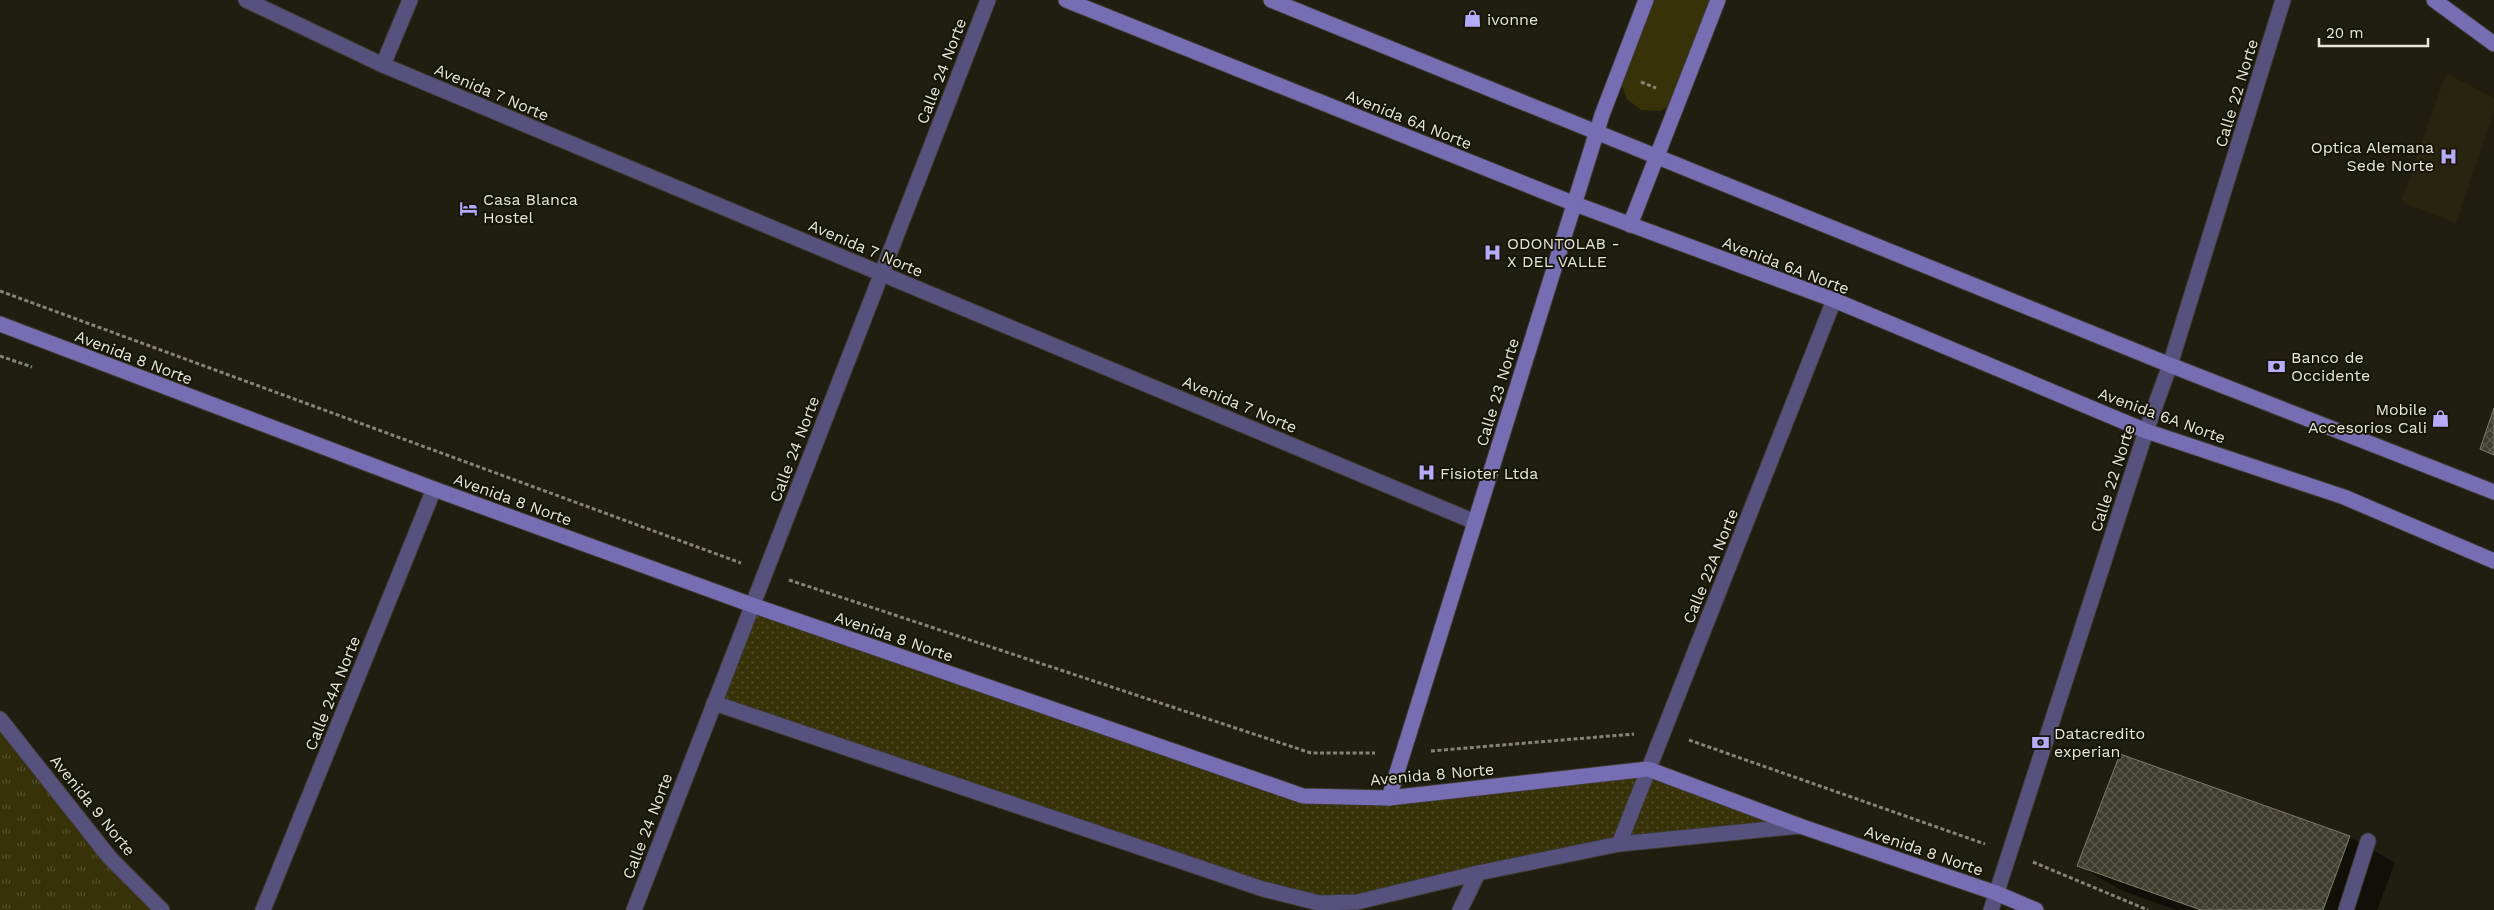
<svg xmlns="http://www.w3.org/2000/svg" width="2494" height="910" viewBox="0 0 2494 910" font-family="'Work Sans',sans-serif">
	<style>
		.built { fill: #27240f }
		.grass { fill: #373207 }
		.park { fill: url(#park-tufts) }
		.garden { fill: url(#garden-dots) }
		.shadow { fill: #0007 }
		.building { fill: url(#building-cross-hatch); stroke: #7d7b6a }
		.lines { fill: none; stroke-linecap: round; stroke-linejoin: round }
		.lane-casing { stroke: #3c3a2d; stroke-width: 17 }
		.street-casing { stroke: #3c3a2d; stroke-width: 17 }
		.secondary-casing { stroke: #3c3a2d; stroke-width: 17 }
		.path { stroke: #868478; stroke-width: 3; stroke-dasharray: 4 2.5; stroke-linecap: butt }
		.lane { stroke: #56517d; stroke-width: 15 }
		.street { stroke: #56517d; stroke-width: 15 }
		.secondary { stroke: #766db3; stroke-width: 15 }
		.labels { text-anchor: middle; stroke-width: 4; stroke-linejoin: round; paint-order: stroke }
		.poi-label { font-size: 16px; fill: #e7e6dc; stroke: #171507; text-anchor: start }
		.street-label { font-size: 16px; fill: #e7e6dc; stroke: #171507 }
	</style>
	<defs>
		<pattern id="park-tufts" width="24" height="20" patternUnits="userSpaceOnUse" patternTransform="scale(1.25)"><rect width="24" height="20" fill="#373207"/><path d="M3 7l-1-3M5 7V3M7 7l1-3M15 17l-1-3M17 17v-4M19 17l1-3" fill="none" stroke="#54502b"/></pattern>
		<pattern id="garden-dots" width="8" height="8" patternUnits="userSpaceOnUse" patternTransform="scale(1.25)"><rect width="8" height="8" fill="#373207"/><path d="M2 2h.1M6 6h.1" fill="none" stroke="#54502b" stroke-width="1.8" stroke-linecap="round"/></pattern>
		<pattern id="building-cross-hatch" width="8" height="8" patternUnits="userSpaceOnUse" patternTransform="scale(1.25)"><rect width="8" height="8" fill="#3e3d2d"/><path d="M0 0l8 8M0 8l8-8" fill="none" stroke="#5a594b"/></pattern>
	</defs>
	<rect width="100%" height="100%" fill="#201e10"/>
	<path class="built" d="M2446 73 2494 98V111L2456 223 2401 202Z"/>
	<path class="grass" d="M1653 0H1715L1671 106 1660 111 1641 110 1627 99 1622 86V80Z"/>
	<path class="park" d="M0 719 162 910H0Z"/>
	<path class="garden" d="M752 605 1303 796 1389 798 1648 769 1800 826 1619 844 1319 903 714 703Z"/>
	<path class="shadow" d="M2350 837 2395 863 2377 910H2176L2123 891 2078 865Z"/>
	<g class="building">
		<path d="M2494 408V455L2480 449Z"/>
		<path d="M2120 754 2350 836 2323 910H2201L2077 866Z"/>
	</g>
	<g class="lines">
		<defs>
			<path id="lane" d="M2346 910 2368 841"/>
			<g id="street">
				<path d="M246 0 383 65 1475 522"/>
				<path d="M383 65 410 0"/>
				<path d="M714 703 1263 889 1319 903 1357 902 1478 873 1619 844 1800 826"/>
				<path d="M0 719 110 858 162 910"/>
				<path d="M1619 844 1834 300"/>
				<path d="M263 910 434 489"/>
				<path d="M634 910 988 0"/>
				<path d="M1460 910 1478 873"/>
				<path d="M1991 910 2146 431 2170 365 2283 0"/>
			</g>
			<g id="secondary">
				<path d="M1066 0 1575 204 1834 300 2146 431 2344 497 2494 561"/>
				<path d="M1271 0 2170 365 2494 492"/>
				<path d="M2434 0 2494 44"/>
				<path d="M1630 225 1718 0"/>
				<path d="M0 324 434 489 752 605 1303 796 1389 798 1648 769 1800 826 1996 893 2036 910"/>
				<path d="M1389 798 1602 115 1646 0"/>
			</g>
		</defs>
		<use href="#lane" class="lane-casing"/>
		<use href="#street" class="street-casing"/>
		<use href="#secondary" class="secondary-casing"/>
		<g class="path">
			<path d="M1641 82 1656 88"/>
			<path d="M0 291 741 563"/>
			<path d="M0 356 32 367"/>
			<path d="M789 580 1311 753H1375"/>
			<path d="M1689 740 1985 844"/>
			<path d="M1431 751 1634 734"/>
			<path d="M2033 862 2148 910"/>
		</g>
		<use href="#lane" class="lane"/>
		<use href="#street" class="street"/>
		<use href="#secondary" class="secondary"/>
	</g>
	<defs>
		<symbol id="shop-bare" viewBox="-9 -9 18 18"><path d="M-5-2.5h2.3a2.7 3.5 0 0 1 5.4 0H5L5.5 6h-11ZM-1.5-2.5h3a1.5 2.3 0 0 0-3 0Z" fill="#b4acf9" stroke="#171507" stroke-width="2.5" paint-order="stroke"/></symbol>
		<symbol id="hospital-bare" viewBox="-9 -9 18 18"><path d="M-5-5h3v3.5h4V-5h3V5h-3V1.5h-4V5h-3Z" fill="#b4acf9" stroke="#171507" stroke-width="2.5" paint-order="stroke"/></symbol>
		<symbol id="hotel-bare" viewBox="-9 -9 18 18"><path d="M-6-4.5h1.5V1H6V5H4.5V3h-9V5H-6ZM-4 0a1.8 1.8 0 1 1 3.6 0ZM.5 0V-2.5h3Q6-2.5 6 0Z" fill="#b4acf9" stroke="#171507" stroke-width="2.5" paint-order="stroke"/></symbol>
		<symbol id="bank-bare" viewBox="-9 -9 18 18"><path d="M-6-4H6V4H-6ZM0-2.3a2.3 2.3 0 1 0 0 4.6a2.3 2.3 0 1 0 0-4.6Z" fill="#b4acf9" stroke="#171507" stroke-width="2.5" paint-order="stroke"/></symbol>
	</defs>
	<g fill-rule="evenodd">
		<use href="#shop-bare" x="1460" y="6" width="25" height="25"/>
		<use href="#hospital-bare" x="2436" y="144" width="25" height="25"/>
		<use href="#hotel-bare" x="456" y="196" width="25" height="25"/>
		<use href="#hospital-bare" x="1480" y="240" width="25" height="25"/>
		<use href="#bank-bare" x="2264" y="354" width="25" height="25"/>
		<use href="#shop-bare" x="2428" y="406" width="25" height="25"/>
		<use href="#hospital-bare" x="1414" y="460" width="25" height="25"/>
		<use href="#bank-bare" x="2028" y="730" width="25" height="25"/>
	</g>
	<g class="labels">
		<g class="poi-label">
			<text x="1487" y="25">ivonne</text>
			<text x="2434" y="153" text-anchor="end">Optica Alemana<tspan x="2434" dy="18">Sede Norte</tspan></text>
			<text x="483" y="205">Casa Blanca<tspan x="483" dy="18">Hostel</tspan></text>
			<text x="1507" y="249">ODONTOLAB -<tspan x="1507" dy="18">X DEL VALLE</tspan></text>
			<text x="2291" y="363">Banco de<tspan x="2291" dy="18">Occidente</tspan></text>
			<text x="2427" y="415" text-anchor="end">Mobile<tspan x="2427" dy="18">Accesorios Cali</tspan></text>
			<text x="1440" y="479">Fisioter Ltda</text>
			<text x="2054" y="739">Datacredito<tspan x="2054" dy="18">experian</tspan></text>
		</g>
		<g class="street-label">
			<text transform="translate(941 71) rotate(-69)" y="6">Calle 24 Norte</text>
			<text transform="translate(492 92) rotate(23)" y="6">Avenida 7 Norte</text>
			<text transform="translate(2236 93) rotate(-73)" y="6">Calle 22 Norte</text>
			<text transform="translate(1409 119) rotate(22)" y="6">Avenida 6A Norte</text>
			<text transform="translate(866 248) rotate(23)" y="6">Avenida 7 Norte</text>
			<text transform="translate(1786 265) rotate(21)" y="6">Avenida 6A Norte</text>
			<text transform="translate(134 357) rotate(21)" y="6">Avenida 8 Norte</text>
			<text transform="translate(1497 392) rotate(-73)" y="6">Calle 23 Norte</text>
			<text transform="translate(1240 404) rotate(23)" y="6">Avenida 7 Norte</text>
			<text transform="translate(2162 415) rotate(20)" y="6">Avenida 6A Norte</text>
			<text transform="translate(794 449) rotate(-69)" y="6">Calle 24 Norte</text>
			<text transform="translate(2112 478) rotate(-72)" y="6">Calle 22 Norte</text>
			<text transform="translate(513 499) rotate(20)" y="6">Avenida 8 Norte</text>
			<text transform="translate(1710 566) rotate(-68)" y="6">Calle 22A Norte</text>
			<text transform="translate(894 636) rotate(19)" y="6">Avenida 8 Norte</text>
			<text transform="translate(332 693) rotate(-68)" y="6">Calle 24A Norte</text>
			<text transform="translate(1432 774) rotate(-5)" y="6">Avenida 8 Norte</text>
			<text transform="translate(93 805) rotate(51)" y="6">Avenida 9 Norte</text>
			<text transform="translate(647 826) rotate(-69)" y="6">Calle 24 Norte</text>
			<text transform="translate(1924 850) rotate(19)" y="6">Avenida 8 Norte</text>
		</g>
	</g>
	<path d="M2319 38v8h109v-8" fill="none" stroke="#e7e6dc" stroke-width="2.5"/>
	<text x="2326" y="38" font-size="15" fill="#e7e6dc" stroke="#171507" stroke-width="4" paint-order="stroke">20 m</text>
</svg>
